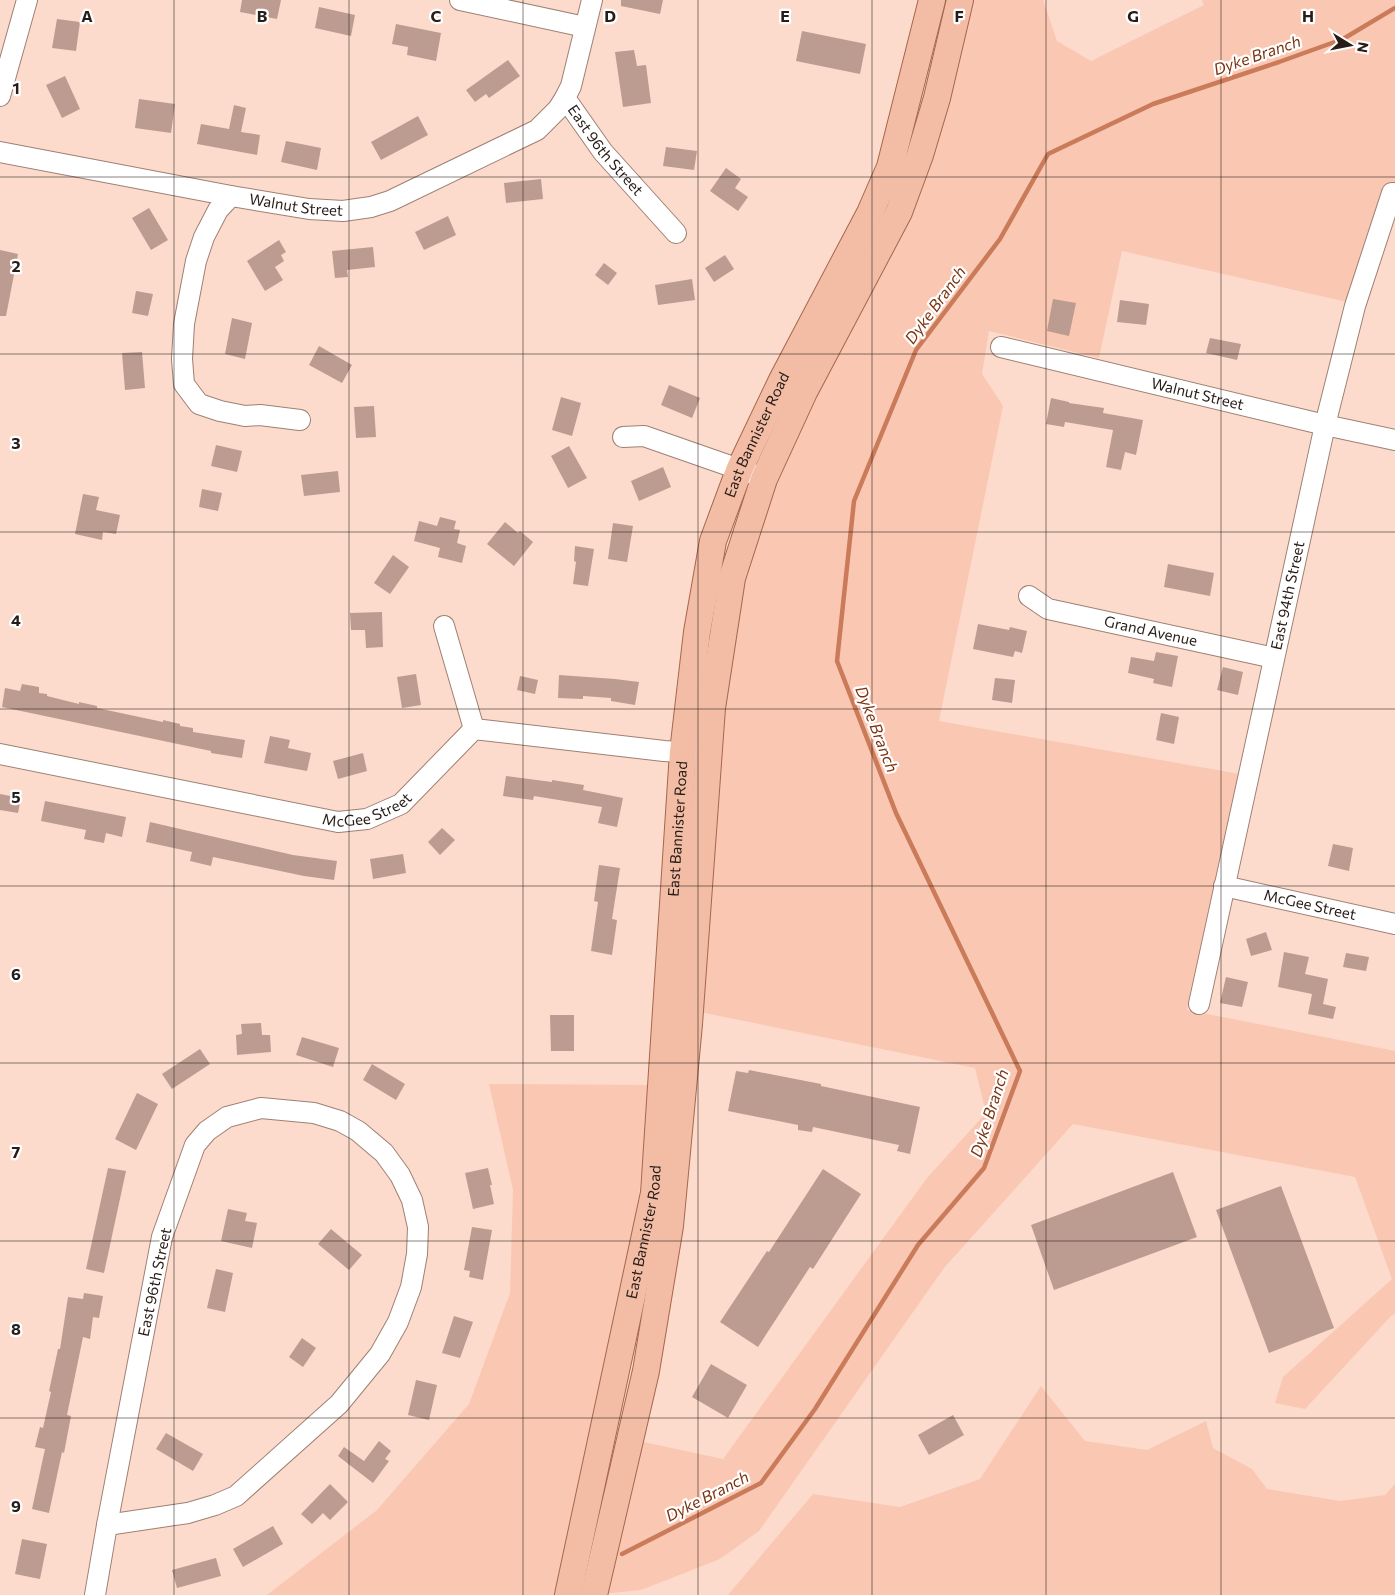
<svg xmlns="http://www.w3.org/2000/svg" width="1395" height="1595" viewBox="0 0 1395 1595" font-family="Commissioner,sans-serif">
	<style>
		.green { fill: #fac7b2 }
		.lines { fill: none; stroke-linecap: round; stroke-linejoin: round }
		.stream { stroke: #ca7b5a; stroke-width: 4.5 }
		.building { fill: #bc9c90 }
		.minor-casing { stroke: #9e8074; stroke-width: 22 }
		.major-casing { stroke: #a5674c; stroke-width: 28 }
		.minor { stroke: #fff; stroke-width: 20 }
		.major { stroke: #f2bca5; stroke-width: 26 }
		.grid { fill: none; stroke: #271c17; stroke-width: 1; stroke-opacity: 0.55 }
		.labels { text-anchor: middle; stroke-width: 4.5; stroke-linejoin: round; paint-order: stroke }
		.street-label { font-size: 15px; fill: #271c17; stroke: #fff }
		.water-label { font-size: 16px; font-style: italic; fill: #7c3410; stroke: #fff }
		.grid-label { font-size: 16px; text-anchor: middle; font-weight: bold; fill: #271c17; stroke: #fff; stroke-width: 4.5; stroke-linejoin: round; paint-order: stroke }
	</style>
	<rect width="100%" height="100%" fill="#fcdbcd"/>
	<g class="green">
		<path d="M971 0H1043L1057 41 1091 61 1204 5 1202 0H1395V184L1347 302 1122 251 1099 358 989 331 982 374 1003 406 939 721 1240 774 1187 1010 1395 1051V1314L1391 1316 1305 1409 1275 1403 1283 1377 1392 1279 1355 1177 1073 1124 944 1268 759 1531 720 1559 641 1590 602 1594 639 1441 723 1459 927 1178 986 1113 975 1068 700 1012 722 698 746 564 767 502Z"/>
		<path d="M489 1084 650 1085 639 1195 619 1310 554 1595H267L377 1510 469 1404 510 1293 513 1190Z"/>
		<path d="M1041 1386 1085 1441 1147 1450 1206 1421 1213 1448 1252 1469 1267 1489 1340 1501 1385 1495 1395 1484V1595H728L813 1494 900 1507 980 1479Z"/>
	</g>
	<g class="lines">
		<path class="stream" d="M622 1554 761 1483 815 1409 918 1245 984 1168 1020 1071 896 813 837 661 854 501 916 350 1000 239 1048 154 1153 104 1279 62 1343 39 1395 8"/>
	</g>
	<g class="building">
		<path d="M242 0H281L277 19 240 12Z"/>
		<path d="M621 0H663L660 14 621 6Z"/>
		<path d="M319 7 355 15 351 36 315 28Z"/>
		<path d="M57 19 80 22 76 51 52 48Z"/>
		<path d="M396 24 441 33 436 61 407 55 408 47 392 44Z"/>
		<path d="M802 31 866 44 860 74 796 61Z"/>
		<path d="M634 50 637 66 646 65 651 103 623 107 615 52Z"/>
		<path d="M508 60 520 76 489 98 486 94 475 102 466 90Z"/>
		<path d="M65 76 80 109 62 118 46 85Z"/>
		<path d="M139 99 175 104 171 133 135 128Z"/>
		<path d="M234 105 246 108 241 132 260 135 257 155 197 144 201 124 229 129Z"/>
		<path d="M418 116 428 135 381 160 371 142Z"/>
		<path d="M286 141 321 148 317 170 281 162Z"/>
		<path d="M666 147 697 151 694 170 663 166Z"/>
		<path d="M726 168 741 179 735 188 748 197 738 211 710 191Z"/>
		<path d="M541 179 543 199 506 203 504 183Z"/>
		<path d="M149 208 168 240 151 250 132 218Z"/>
		<path d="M448 216 456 235 424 250 415 232Z"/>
		<path d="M279 240 286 252 281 255 284 261 275 267 283 280 265 291 247 261Z"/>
		<path d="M373 247 375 267 347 270 348 277 335 278 332 251Z"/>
		<path d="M0 250 18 254 6 316H0Z"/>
		<path d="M725 255 734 269 714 282 705 268Z"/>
		<path d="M604 263 617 273 608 285 595 275Z"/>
		<path d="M692 279 695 300 658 305 655 285Z"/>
		<path d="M136 291 153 294 148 316 132 313Z"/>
		<path d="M1053 299 1076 303 1069 336 1047 331Z"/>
		<path d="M1120 300 1149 304 1146 325 1117 322Z"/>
		<path d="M232 318 252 323 245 359 225 354Z"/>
		<path d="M1210 338 1241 344 1237 360 1206 353Z"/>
		<path d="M319 346 352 365 342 383 309 365Z"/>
		<path d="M142 352 145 388 125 390 122 353Z"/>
		<path d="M669 385 700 398 692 418 661 405Z"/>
		<path d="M561 397 581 403 572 436 552 430Z"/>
		<path d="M1051 398 1069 402V403L1104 408 1103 413 1143 420 1136 455 1125 452 1121 470 1106 467 1113 430 1065 422 1064 427 1046 424Z"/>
		<path d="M374 406 376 437 356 438 354 407Z"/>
		<path d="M216 445 242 451 237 472 211 466Z"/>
		<path d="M569 446 587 478 568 488 551 456Z"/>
		<path d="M663 467 671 487 639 501 631 481Z"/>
		<path d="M338 471 340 492 304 496 301 475Z"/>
		<path d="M202 489 222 493 218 511 199 507Z"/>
		<path d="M83 494 99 497 96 510 120 515 116 534 103 532 102 540 75 534Z"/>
		<path d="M440 517 456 521 454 529 460 530 457 543 466 546 462 563 438 557 440 548 414 541 419 521 437 526Z"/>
		<path d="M505 522 518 533 520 531 533 542 514 566 487 544Z"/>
		<path d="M613 523 633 526 627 562 608 559Z"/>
		<path d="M575 546 594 549 588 586 573 584 576 562 574 561Z"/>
		<path d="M393 555 409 567 390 594 374 583Z"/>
		<path d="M1168 564 1214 573 1210 596 1164 587Z"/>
		<path d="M382 612 383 647 366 648 365 630H351L350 613Z"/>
		<path d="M978 624 1009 630 1010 627 1027 631 1022 653 1015 651 1013 657 973 649Z"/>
		<path d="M1156 652 1178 656 1172 687 1153 683 1154 679 1128 673 1131 657 1154 661Z"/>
		<path d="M1223 667 1243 672 1238 695 1217 690Z"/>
		<path d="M416 674 421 705 402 708 397 677Z"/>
		<path d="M559 675 615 679 639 682 635 705 611 701V698L583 696V699L558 698Z"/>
		<path d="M520 676 538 680 535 694 517 690Z"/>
		<path d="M995 678 1015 680 1012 703 992 700Z"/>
		<path d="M22 684 39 687V693L47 694V696L79 704V702L97 706V708L163 722V720L180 724V726L193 728V732L245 740 242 758 211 753V751L2 707 5 688 20 691Z"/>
		<path d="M1161 713 1179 717 1174 744 1156 740Z"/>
		<path d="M270 736 290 740 288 748 311 753 307 771 264 763Z"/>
		<path d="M363 753 367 771 338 779 333 761Z"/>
		<path d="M506 776 552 782V780L584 785 583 790 623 798 617 827 598 823 602 807 534 796 533 800 503 796Z"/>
		<path d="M0 794 21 798 18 813 0 810Z"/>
		<path d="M45 801 126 817 122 837 106 833 104 843 84 839 86 830 41 821Z"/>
		<path d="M150 822 293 855 337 861 334 880 304 876 213 857 211 866 190 861 192 852 146 842Z"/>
		<path d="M442 828 455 840 440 855 428 842Z"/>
		<path d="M1333 844 1353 848 1349 871 1328 866Z"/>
		<path d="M403 854 406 873 373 879 370 859Z"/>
		<path d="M599 865 620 868 612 919 617 920 612 955 591 951 598 902 594 901Z"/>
		<path d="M1266 932 1272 950 1251 956 1246 939Z"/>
		<path d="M1284 952 1309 957 1305 974 1328 979 1323 1004 1336 1007 1333 1019 1308 1014 1312 994 1278 987Z"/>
		<path d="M1346 953 1369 957 1366 971 1343 967Z"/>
		<path d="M1226 977 1248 982 1242 1007 1220 1003Z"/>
		<path d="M550 1015H574V1051H551Z"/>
		<path d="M261 1023 262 1035H270L271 1052 237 1055 236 1035 242 1034 241 1024Z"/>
		<path d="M302 1037 339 1048 333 1067 296 1055Z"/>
		<path d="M200 1049 210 1064 172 1089 162 1074Z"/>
		<path d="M372 1064 405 1084 396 1100 363 1080Z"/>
		<path d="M749 1070 821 1084V1086L920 1107 910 1154 897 1151 899 1145 813 1127 812 1132 798 1130V1125L728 1111 736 1071 748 1073Z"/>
		<path d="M137 1093 158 1104 136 1150 115 1139Z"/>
		<path d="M108 1168 126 1171 104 1273 86 1269Z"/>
		<path d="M488 1168 492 1185H490L494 1204 473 1209 465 1173Z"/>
		<path d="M823 1169 861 1194 813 1269 810 1267 758 1347 720 1322 767 1251 769 1252Z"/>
		<path d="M1173 1172 1197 1237 1054 1290 1031 1225Z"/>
		<path d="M1281 1186 1334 1328 1269 1353 1216 1210Z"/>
		<path d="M228 1209 247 1213 245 1221 257 1223 252 1248 221 1241Z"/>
		<path d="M472 1227 492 1230 483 1280 469 1277 470 1271 464 1270Z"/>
		<path d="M331 1229 362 1255 349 1270 318 1244Z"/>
		<path d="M216 1269 233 1273 225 1312 207 1308Z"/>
		<path d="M84 1293 103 1296 99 1318 93 1317 90 1339 83 1337 67 1415 71 1416 64 1453 62 1452 49 1513 32 1509 45 1449 35 1447 40 1427 43 1428 51 1392 49 1391 58 1349H60L68 1297 83 1299Z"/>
		<path d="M454 1316 473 1322 460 1358 442 1353Z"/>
		<path d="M302 1338 316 1348 303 1367 289 1357Z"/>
		<path d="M711 1364 747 1385 728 1418 692 1397Z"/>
		<path d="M416 1380 437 1385 429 1420 408 1415Z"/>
		<path d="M953 1415 964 1435 929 1455 918 1435Z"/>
		<path d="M166 1433 203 1454 193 1471 156 1449Z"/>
		<path d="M379 1441 391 1451 385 1459 389 1461 373 1483 338 1456 344 1447 364 1461Z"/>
		<path d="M330 1484 348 1502 330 1520 323 1513 312 1524 301 1514Z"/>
		<path d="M273 1526 283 1544 243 1567 233 1549Z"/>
		<path d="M22 1539 47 1544 40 1579 15 1574Z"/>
		<path d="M216 1558 221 1576 177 1588 172 1570Z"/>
	</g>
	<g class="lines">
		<defs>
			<g id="minor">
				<path d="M460 0 585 27"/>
				<path id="s1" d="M592 0 571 86 565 98 603 152 676 233"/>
				<path d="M0 96 27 0"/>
				<path id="s2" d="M0 152 231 196 309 209 343 211 371 207 390 201 537 130 558 109 565 98"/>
				<path d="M231 196 218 210 204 237 196 261 184 324 182 359 184 384 199 404 220 411 245 416 260 415 300 420"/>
				<path id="s3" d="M1001 347 1325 425 1395 440"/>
				<path d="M623 437 644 436 753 474"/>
				<path id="s4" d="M1029 596 1048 609 1274 658"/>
				<path d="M444 626 474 729"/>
				<path id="s5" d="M0 754 338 822 367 819 401 804 474 729 664 751 697 753"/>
				<path id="s6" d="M1224 886 1395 924"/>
				<path id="s7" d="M1199 1004 1325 425 1355 306 1392 193H1395"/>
				<path d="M261 1108 314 1113 340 1121 358 1131 384 1153 400 1175 412 1200 418 1227 417 1254 411 1287 398 1322 380 1354 339 1404 236 1496 215 1505 188 1513 107 1525 162 1237 195 1145 207 1131 227 1117Z"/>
				<path d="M95 1595 107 1525"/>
			</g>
			<g id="major">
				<path id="s8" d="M568 1595 654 1193 683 752 697 632 713 541 740 468 782 380 870 213 890 167 932 0"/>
				<path d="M594 1595 646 1371 670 1226 689 1024 712 708 732 578 764 479 804 392 899 212 920 155 937 98 960 0"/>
			</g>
		</defs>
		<use href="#minor" class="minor-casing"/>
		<use href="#major" class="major-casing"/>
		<use href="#minor" class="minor"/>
		<use href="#major" class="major"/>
	</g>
	<path class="grid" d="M174 0V1595M349 0V1595M523 0V1595M698 0V1595M872 0V1595M1046 0V1595M1221 0V1595M0 177H1395M0 354H1395M0 532H1395M0 709H1395M0 886H1395M0 1063H1395M0 1241H1395M0 1418H1395"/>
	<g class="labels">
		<g class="street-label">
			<text dy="5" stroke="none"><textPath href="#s1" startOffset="168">East 96th Street</textPath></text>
			<text dy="5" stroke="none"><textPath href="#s2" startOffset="301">Walnut Street</textPath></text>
			<text dy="5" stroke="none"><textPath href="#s3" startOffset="202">Walnut Street</textPath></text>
			<text dy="5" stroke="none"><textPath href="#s8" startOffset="1181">East Bannister Road</textPath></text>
			<text dy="5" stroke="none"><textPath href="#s7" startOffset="418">East 94th Street</textPath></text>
			<text dy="5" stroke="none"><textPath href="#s4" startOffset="128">Grand Avenue</textPath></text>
			<text dy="5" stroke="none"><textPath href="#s5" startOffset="376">McGee Street</textPath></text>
			<text dy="5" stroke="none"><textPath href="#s8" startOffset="776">East Bannister Road</textPath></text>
			<text dy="5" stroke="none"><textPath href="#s6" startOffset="88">McGee Street</textPath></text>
			<text dy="5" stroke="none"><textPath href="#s8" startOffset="371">East Bannister Road</textPath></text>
			<text transform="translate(155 1282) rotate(-78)" y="5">East 96th Street</text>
		</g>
		<g class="water-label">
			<text transform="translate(1257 55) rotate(-19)" y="6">Dyke Branch</text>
			<text transform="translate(935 305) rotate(-54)" y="6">Dyke Branch</text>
			<text transform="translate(877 729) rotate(69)" y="6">Dyke Branch</text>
			<text transform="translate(989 1113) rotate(-72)" y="6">Dyke Branch</text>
			<text transform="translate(707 1496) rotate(-27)" y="6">Dyke Branch</text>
		</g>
	</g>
	<g class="grid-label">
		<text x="87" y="22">A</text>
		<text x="262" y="22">B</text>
		<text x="436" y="22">C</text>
		<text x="610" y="22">D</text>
		<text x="785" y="22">E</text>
		<text x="959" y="22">F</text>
		<text x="1133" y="22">G</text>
		<text x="1308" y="22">H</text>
		<text x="16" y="94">1</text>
		<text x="16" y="272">2</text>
		<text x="16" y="449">3</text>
		<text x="16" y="626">4</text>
		<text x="16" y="803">5</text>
		<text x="16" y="980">6</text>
		<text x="16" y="1158">7</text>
		<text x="16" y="1335">8</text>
		<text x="16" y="1512">9</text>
	</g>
	<g transform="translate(1350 45) rotate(100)" stroke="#ffffff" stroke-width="4" paint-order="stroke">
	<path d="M0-4L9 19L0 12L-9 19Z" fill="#271c17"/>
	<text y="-8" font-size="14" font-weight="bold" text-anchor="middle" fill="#271c17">N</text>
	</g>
</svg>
